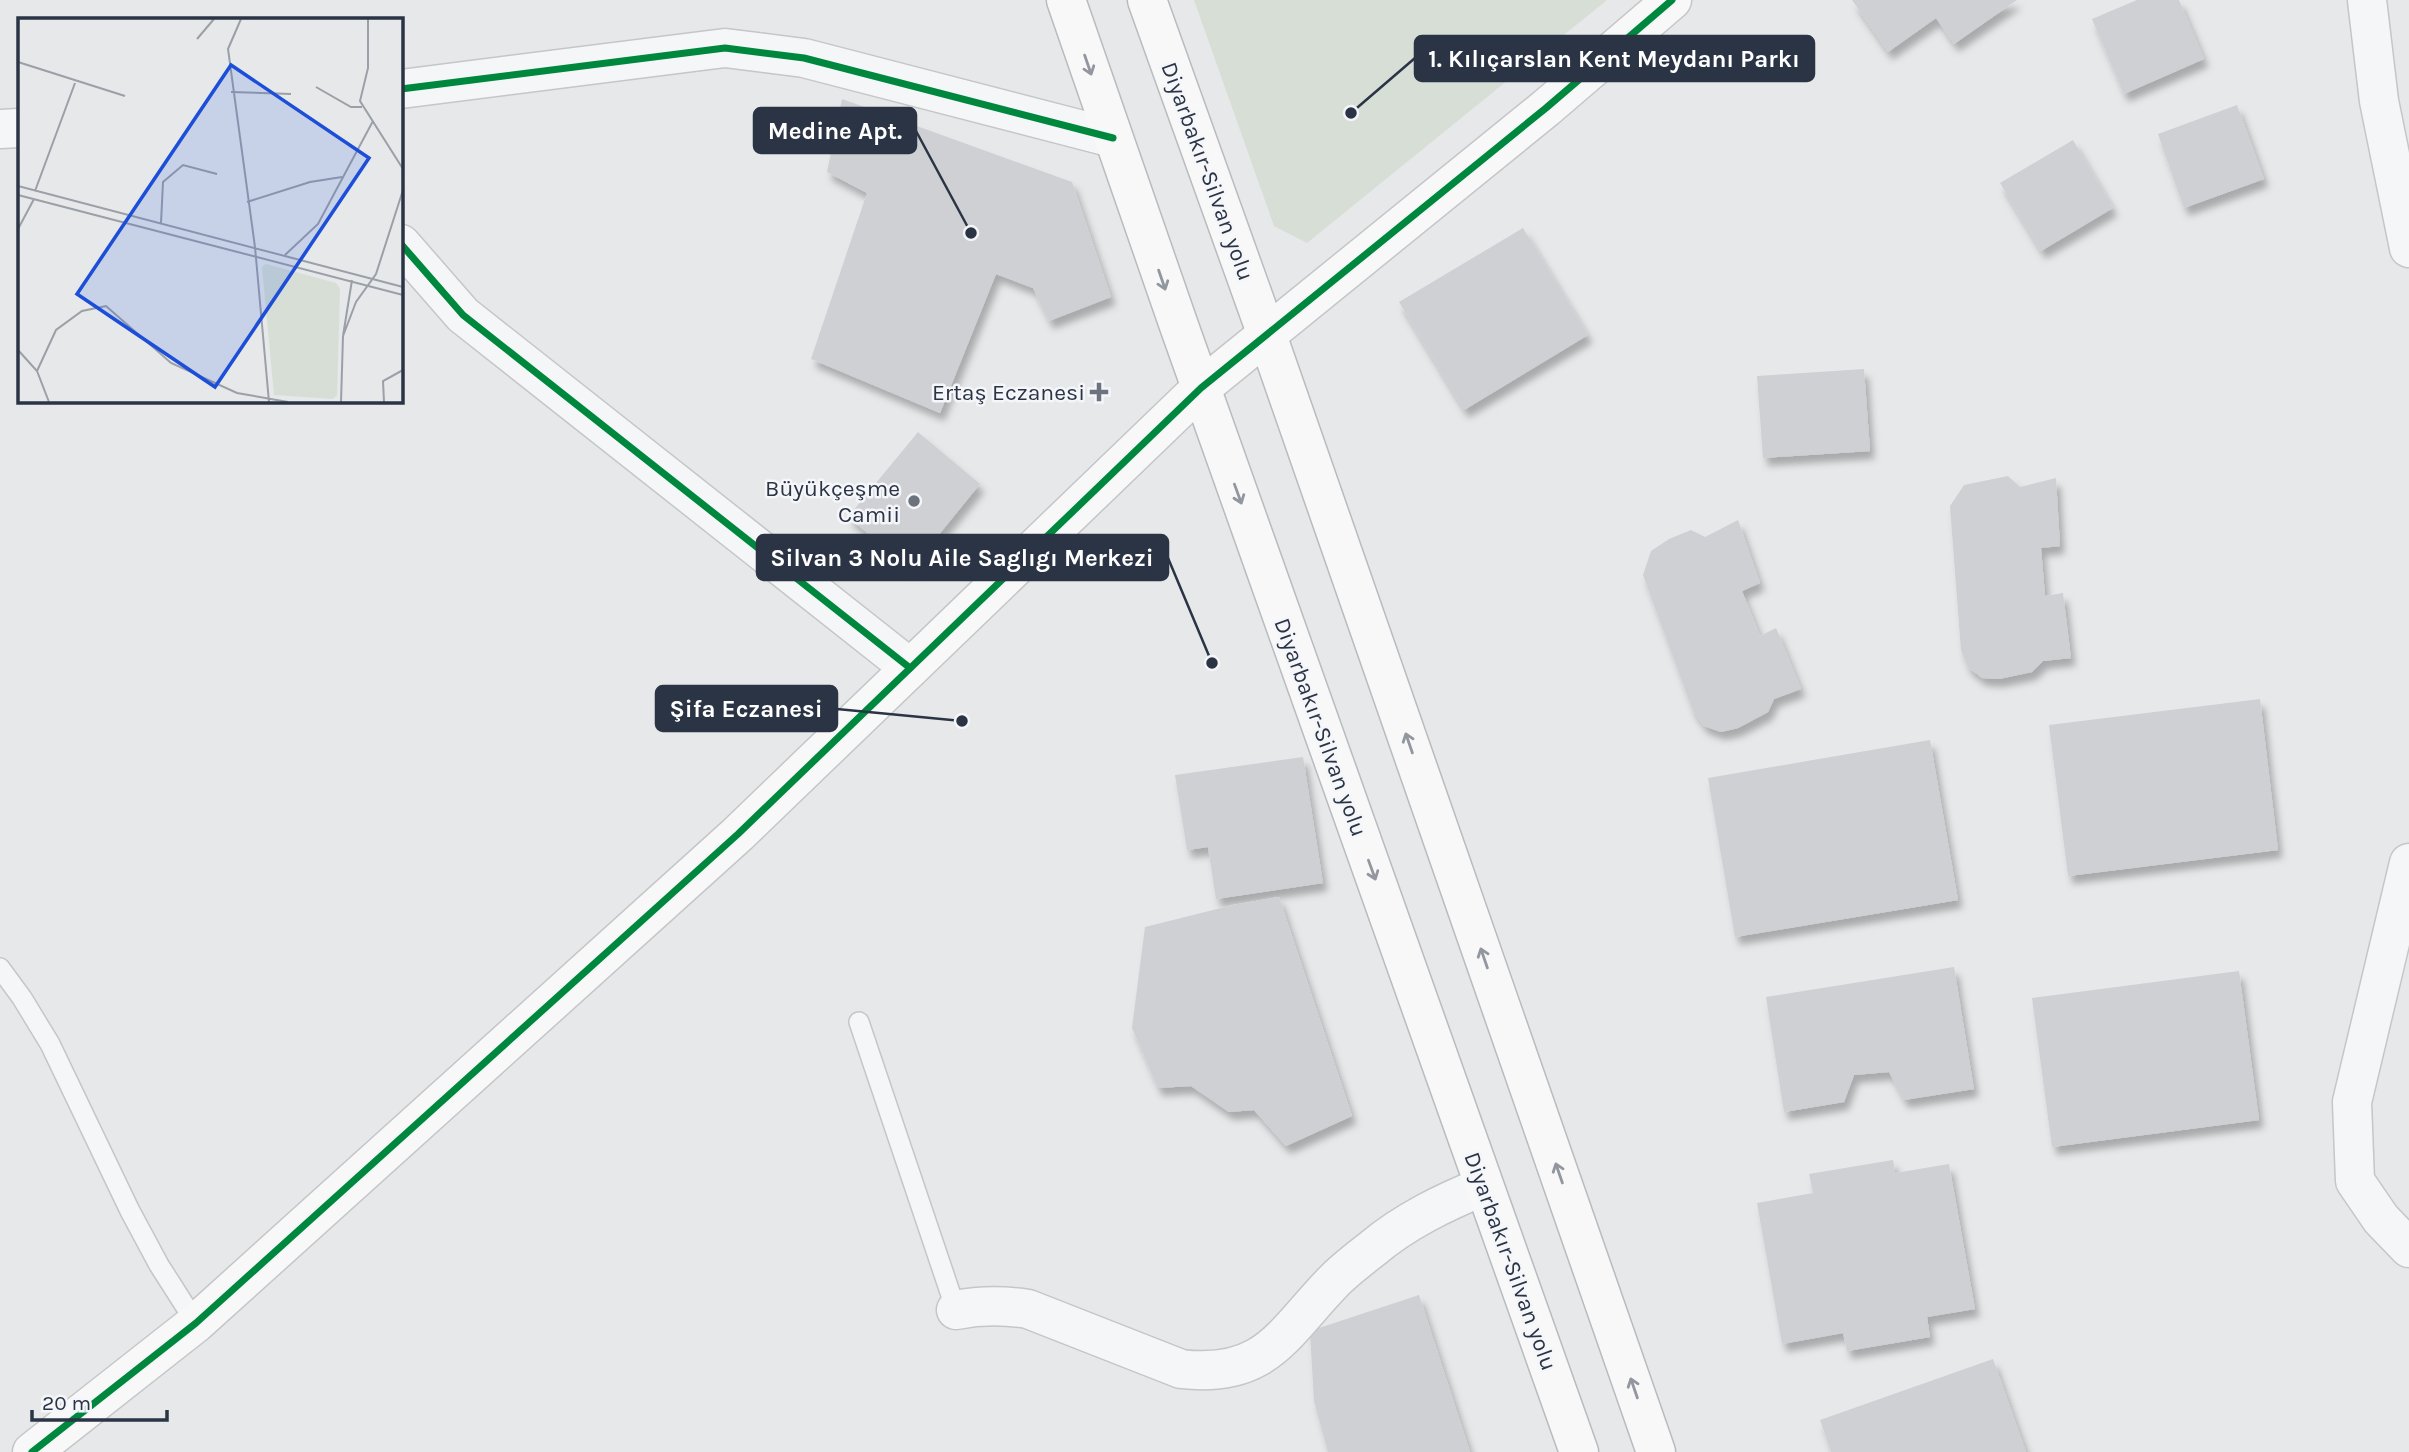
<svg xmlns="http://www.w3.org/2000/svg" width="2409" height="1452" viewBox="0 0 2409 1452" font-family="Karla,sans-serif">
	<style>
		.green { fill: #d6ded6 }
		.building { fill: #ced0d3; filter: url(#shadow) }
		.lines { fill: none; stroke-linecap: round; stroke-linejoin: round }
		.lane-casing { stroke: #c4c6c8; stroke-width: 22 }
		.street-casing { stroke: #c4c6c8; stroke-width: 41 }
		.secondary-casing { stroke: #c4c6c8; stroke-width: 41 }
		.highway-casing { stroke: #b8bbbf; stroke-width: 41 }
		.lane { stroke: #f5f6f7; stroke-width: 19 }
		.street { stroke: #f5f6f7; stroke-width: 38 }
		.secondary { stroke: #f8f8f8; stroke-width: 38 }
		.highway { stroke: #f8f8f8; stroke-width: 38 }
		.cycleway-casing { stroke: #f4f6f9; stroke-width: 11 }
		.cycleway { stroke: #00873e; stroke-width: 7 }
		.oneway { stroke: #92969e }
		.poi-dot { fill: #6c737f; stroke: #f4f6f9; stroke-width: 2.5 }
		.labels { text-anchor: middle; stroke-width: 5; stroke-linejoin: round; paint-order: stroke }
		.street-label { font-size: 23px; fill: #2b3445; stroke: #f4f6f9 }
		.poi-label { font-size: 23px; fill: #2b3445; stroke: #f4f6f9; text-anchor: end }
		.inset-road { fill: none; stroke: #9ba0a8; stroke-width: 2 }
		.view { fill: #1d4ed8; fill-opacity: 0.15; stroke: #1d4ed8; stroke-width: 3.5 }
		.inset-edge { fill: none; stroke: #2b3445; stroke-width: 3.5 }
		.leader { fill: none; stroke: #2b3445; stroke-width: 2.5 }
		.callout-dot { fill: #2b3445; stroke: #f4f6f9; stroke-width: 2.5 }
		.callout { fill: #2b3445; stroke: #2b3445; stroke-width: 2.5 }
		.callout-label { font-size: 24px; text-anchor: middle; font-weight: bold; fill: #fff }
	</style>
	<defs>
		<filter id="shadow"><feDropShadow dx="4.5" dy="8" stdDeviation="3.5" flood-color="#0004"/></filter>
	</defs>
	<rect width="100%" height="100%" fill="#e6e8ea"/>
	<path class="green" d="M1194 0H1607L1307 243 1274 226Z"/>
	<g class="building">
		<path d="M1852 0H2017L1954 44 1936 18 1888 52Z"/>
		<path d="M2137 0H2179L2204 59 2124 94 2092 19Z"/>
		<path d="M842 99 1072 182 1111 297 1049 321 1033 288 996 274 940 413 811 359 867 193 827 172Z"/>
		<path d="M2237 105 2264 179 2184 208 2158 134Z"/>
		<path d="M2073 140 2113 208 2041 251 2000 183Z"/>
		<path d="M1523 228 1588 335 1464 410 1399 302Z"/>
		<path d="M1864 369 1870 451 1763 458 1757 376Z"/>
		<path d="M918 432 980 484 911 569 848 517Z"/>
		<path d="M2008 476 2020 487 2056 478 2060 546 2041 548 2045 596 2063 593 2071 658 2043 661 2032 672 1999 679 1982 678 1968 667 1961 650 1950 506 1964 485Z"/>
		<path d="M1738 520 1760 583 1742 591 1760 636 1776 628 1801 689 1774 699 1768 712 1738 728 1721 732 1704 726 1693 711 1643 575 1651 551 1669 539 1691 530 1705 537Z"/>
		<path d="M2260 699 2278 850 2068 876 2049 725Z"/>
		<path d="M1930 740 1958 900 1735 937 1708 778Z"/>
		<path d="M1303 757 1323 883 1216 899 1208 847 1187 850 1175 775Z"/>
		<path d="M1279 897 1352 1116 1286 1146 1254 1110 1229 1112 1191 1086 1158 1088 1132 1028 1145 927 1233 905Z"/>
		<path d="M1954 967 1974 1089 1904 1100 1889 1072 1854 1075 1844 1102 1784 1112 1766 997Z"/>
		<path d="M2239 971 2259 1120 2052 1147 2032 998Z"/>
		<path d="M1893 1160 1895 1173 1949 1164 1975 1309 1927 1317 1930 1337 1847 1351 1843 1333 1782 1344 1757 1203 1813 1193 1809 1174Z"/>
		<path d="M1419 1295 1470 1452H1328L1314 1401 1310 1331Z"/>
		<path d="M1993 1359 2026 1452H1831L1820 1420Z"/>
	</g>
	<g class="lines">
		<defs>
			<g id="lane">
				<path d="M0 968 22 998 50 1044 130 1211 159 1265 196 1323"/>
				<path d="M859 1022 956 1310"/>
			</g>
			<g id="street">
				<path d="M2367 0 2379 101 2409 248"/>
				<path d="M401 89 725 48 804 58 1113 138"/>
				<path d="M0 129 19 128"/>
				<path d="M401 244 463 315 910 668"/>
				<path d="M2409 863 2352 1102 2355 1181 2381 1219 2409 1248"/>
				<path d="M956 1310C981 1305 1003 1305 1028 1309L1181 1369C1267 1379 1283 1333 1335 1280 1346 1269 1359 1259 1372 1249 1405 1221 1445 1202 1484 1186"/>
			</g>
			<path id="secondary" d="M32 1452 196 1323 738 834 1201 388 1546 108 1672 0"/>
			<g id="highway">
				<path d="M1066 0 1178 323 1579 1452"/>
				<path d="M1147 0 1267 335 1656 1452"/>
			</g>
		</defs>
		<use href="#lane" class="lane-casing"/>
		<use href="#street" class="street-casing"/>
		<use href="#secondary" class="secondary-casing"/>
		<use href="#highway" class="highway-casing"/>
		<use href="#lane" class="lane"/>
		<use href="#street" class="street"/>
		<use href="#secondary" class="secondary"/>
		<use href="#highway" class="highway"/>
		<defs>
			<g id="cycleway">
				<path d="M401 89 725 48 804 58 1113 138"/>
				<path d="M401 244 463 315 910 668"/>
				<path d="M32 1452 196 1323 738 834 1201 388 1546 108 1672 0"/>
			</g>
		</defs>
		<use href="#cycleway" class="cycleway-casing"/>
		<use href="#cycleway" class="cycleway"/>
	</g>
	<defs><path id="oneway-shaft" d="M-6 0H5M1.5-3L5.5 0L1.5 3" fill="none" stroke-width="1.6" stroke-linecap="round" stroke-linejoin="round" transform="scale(1.75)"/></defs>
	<g class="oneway">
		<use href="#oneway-shaft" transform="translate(1088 65) rotate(71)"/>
		<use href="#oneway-shaft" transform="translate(1162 280) rotate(71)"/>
		<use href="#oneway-shaft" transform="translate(1238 494) rotate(70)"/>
		<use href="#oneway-shaft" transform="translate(1409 743) rotate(-109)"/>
		<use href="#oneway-shaft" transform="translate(1372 870) rotate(70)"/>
		<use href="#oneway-shaft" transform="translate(1484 958) rotate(-109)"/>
		<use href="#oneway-shaft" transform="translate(1559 1173) rotate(-109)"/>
		<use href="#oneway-shaft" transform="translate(1634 1388) rotate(-109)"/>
	</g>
	<g class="poi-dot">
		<path d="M1095.5 381.5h7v7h7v7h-7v7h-7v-7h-7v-7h7z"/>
		<circle cx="914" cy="501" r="7"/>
	</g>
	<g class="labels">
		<g class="street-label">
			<text transform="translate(1208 171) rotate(70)" y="8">Diyarbakır-Silvan yolu</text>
			<text transform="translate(1321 727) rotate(70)" y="8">Diyarbakır-Silvan yolu</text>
			<text transform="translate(1511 1261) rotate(70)" y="8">Diyarbakır-Silvan yolu</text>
		</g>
		<g class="poi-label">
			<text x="1085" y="400">Ertaş Eczanesi</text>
			<text x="900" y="496">Büyükçeşme<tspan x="900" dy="26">Camii</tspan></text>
		</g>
	</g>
	<g transform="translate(18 18)">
		<rect width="385" height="385" fill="#e6e8ea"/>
		<path d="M248 246 318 265 322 271 319 377 315 381 256 377 244 249Z" fill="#d6ded6"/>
		<path class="inset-road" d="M223 1 210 31 237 229 251 384M350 1V50L342 83 385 151M179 21 196 1M0 44 107 78M298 69 333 89H344M213 74 273 76M0 168 385 269M17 173 57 65M0 177 385 277M229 184 292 164 324 159M143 205 145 164 165 147 199 156M0 211 16 181M267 237 300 206 355 103M334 262 325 318 338 284 358 256 385 172M0 332 19 353 31 384M19 353 38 312 64 293 88 288 153 345 219 375 270 384M323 384 325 318M366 384 365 363 385 352"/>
		<path class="view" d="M213 47 351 140 197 369 59 276Z"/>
		<rect width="385" height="385" class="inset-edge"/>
	</g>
	<path class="leader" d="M1351 113L1415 58M971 233L916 131M1212 663L1168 558M962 721L837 709"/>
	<g class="callout-dot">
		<circle cx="1351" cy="113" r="7"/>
		<circle cx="971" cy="233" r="7"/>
		<circle cx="1212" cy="663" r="7"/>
		<circle cx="962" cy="721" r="7"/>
	</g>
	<g class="callout">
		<rect x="1415" y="36" width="399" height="45" rx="7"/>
		<rect x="754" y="108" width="162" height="45" rx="7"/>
		<rect x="757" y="535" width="411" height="45" rx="7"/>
		<rect x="656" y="686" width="181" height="45" rx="7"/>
	</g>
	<g class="callout-label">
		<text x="1614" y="67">1. Kılıçarslan Kent Meydanı Parkı</text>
		<text x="835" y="139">Medine Apt.</text>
		<text x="962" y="566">Silvan 3 Nolu Aile Saglıgı Merkezi</text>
		<text x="746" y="717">Şifa Eczanesi</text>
	</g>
	<path d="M32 1410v10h135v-10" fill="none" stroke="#2b3445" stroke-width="3.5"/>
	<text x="42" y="1410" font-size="21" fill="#2b3445" stroke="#f4f6f9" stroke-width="5" paint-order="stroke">20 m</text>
</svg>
